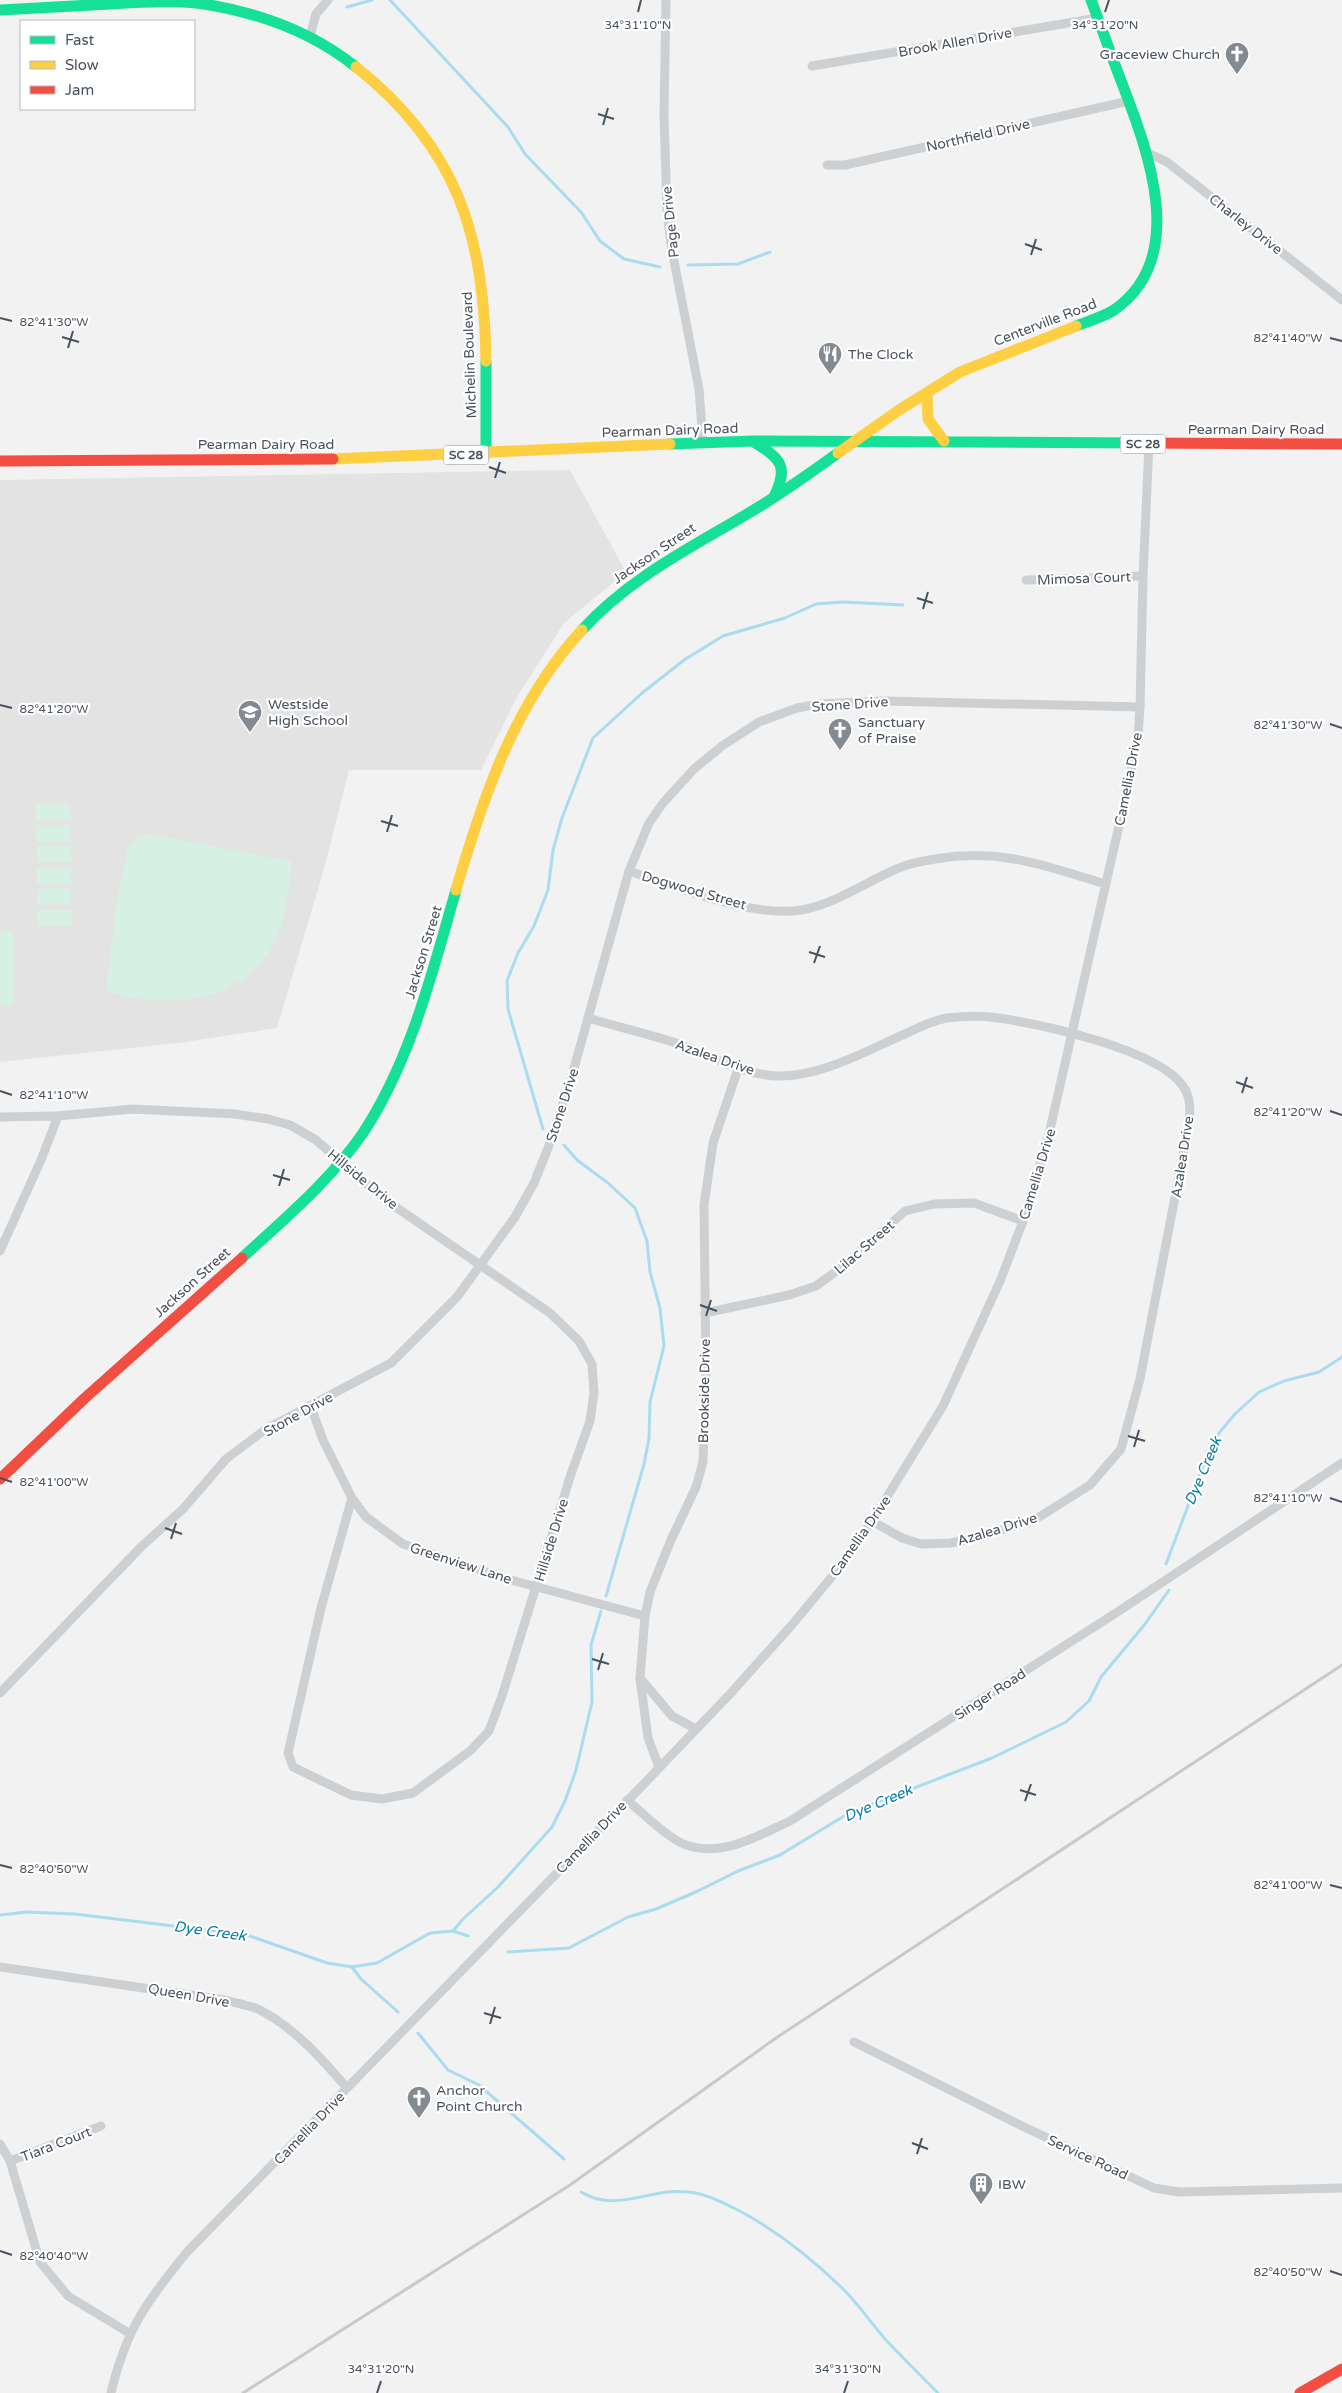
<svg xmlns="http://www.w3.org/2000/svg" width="1342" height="2393" viewBox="0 0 1342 2393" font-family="'Varela Round',sans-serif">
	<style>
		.education { fill: #e4e3e4 }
		.green { fill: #d6f1e3 }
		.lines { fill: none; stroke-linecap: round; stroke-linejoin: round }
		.stream { stroke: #aadcf0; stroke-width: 3 }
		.street { stroke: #cdd0d3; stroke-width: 9 }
		.fast { stroke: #16e098; stroke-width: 11 }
		.slow { stroke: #ffcf43; stroke-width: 11 }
		.jam { stroke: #f24e42; stroke-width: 11 }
		.rail { stroke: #c8c9cb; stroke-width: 3 }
		.ticks { fill: none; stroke: #48525f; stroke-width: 2 }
		.labels { text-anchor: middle; stroke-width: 4.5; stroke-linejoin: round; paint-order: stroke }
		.shield { fill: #fff; stroke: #7f868f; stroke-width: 1 }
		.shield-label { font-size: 12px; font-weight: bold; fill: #48525f }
		.street-label { font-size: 14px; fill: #48525f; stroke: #fff }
		.poi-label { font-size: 14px; fill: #48525f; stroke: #fff; text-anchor: start }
		.water-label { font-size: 15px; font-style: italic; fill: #087caa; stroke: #fff }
		.ticks-label { font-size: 12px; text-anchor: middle; fill: #48525f; stroke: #fff; stroke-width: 4.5; stroke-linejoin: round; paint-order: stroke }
	</style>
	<rect width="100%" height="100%" fill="#f2f2f2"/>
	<path class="education" d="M570 470 626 572 564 623 517 697 481 770H349L325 865 277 1028 178 1043 0 1062V480Z"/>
	<g class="green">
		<path d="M36 804H70V819L36 820Z"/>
		<rect x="36" y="825" width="34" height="16"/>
		<path d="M151 834 292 862C289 884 287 908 280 929 259 991 193 1008 135 998 125 997 115 993 106 990L116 906 128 847 138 837Z"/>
		<rect x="37" y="846" width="34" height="16"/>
		<path d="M71 867V883H37V868Z"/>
		<path d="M71 888V904H37V889Z"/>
		<path d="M37 910H72V925L37 926Z"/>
		<path d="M0 931H13L14 1004 0 1005Z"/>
	</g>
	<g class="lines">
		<g class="stream">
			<path d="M390 0 508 127 525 154 581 212 600 241 624 259 660 267"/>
			<path d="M347 7 372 0"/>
			<path d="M688 265 738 264 770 252"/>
			<path d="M543 1129 508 1009 507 981 518 953 534 926 548 890 553 850 562 818 593 738 641 694 684 660 723 636 785 618 816 604 843 602 903 605"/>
			<path d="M564 1145 577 1160 608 1183 635 1208 647 1241 650 1272 660 1308 664 1346 650 1402 649 1438 644 1464 606 1596"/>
			<path d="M1166 1564 1205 1461 1219 1433 1235 1414 1259 1392 1284 1381 1319 1372 1342 1357"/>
			<path d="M0 1915 27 1912 75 1914 247 1935 327 1963 352 1967 377 1963 430 1933 453 1931 468 1936"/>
			<path d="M453 1931 463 1919 498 1887 552 1827 565 1801 576 1770 592 1702 591 1645 601 1611"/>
			<path d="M508 1952 569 1948 628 1917 656 1909 698 1891 738 1871 780 1855 849 1813 992 1758 1066 1722 1089 1701 1101 1677 1145 1624 1169 1590"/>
			<path d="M352 1967 361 1979 398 2012"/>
			<path d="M418 2033 448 2070 479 2085 564 2159"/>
			<path d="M581 2192C616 2214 651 2187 688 2192 704 2193 721 2202 734 2208 773 2228 810 2257 841 2287 857 2302 870 2322 885 2339 902 2357 920 2375 938 2393"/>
		</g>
		<g class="street">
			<path d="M666 0 664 115 667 211 671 245 699 389 703 442"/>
			<path d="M310 36 316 14 328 0"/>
			<path d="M812 66 1098 18"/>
			<path d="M1148 153 1167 162 1342 300"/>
			<path d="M827 165H845L1129 101"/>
			<path d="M1026 580 1143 576"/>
			<path d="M629 871C677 887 751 918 801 910 836 904 867 881 899 868 910 863 923 861 935 859 1000 848 1044 865 1105 884"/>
			<path d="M588 1018C618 1027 649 1034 679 1044 710 1055 745 1076 779 1076 823 1076 868 1050 907 1033 919 1027 933 1021 946 1018 963 1016 982 1015 999 1018 1044 1025 1157 1049 1183 1086 1195 1102 1188 1127 1185 1145L1140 1379 1121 1449 1090 1485 1036 1519 982 1536 951 1543 921 1544 902 1538 872 1521"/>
			<path d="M58 1116 133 1109 235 1114 268 1119 290 1125 316 1140 384 1199 550 1313 579 1341 592 1364 594 1393 590 1421 570 1477 502 1696 489 1731 470 1751 413 1793 382 1799 351 1795 293 1767 288 1753 321 1608 352 1498 323 1440 311 1407"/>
			<path d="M0 1117 58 1116 41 1160 0 1251"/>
			<path d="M705 1313 789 1295 816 1286 842 1267 905 1211 934 1204 974 1203 1023 1221"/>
			<path d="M352 1498 366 1517 403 1544 511 1580 645 1616"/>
			<path d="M640 1679 648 1738 659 1767"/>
			<path d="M0 1693 142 1546 183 1509 226 1459 266 1429 391 1363 457 1297 515 1217 534 1183 548 1148 571 1079 629 871 649 823 663 803 694 769 722 746 759 722 797 708 819 704 885 701 1140 707"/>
			<path d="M696 1729 672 1716 640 1678 645 1616 650 1592 671 1540 696 1487 703 1462 706 1373 704 1205 713 1143 739 1066"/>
			<path d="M627 1800C644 1814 662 1833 681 1843 719 1860 757 1836 790 1821L1119 1611 1342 1463"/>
			<path d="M0 1967 225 2000C236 2003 248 2005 258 2009 294 2027 322 2059 347 2088"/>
			<path d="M854 2042 1022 2126 1154 2188 1179 2192 1342 2188"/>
			<path d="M0 2144 10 2161 40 2262 68 2296 129 2333"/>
			<path d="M10 2161 101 2126"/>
			<path d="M111 2393C126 2329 147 2301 187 2252L638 1790 730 1694 791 1626 844 1562 872 1521 943 1406 1001 1279 1023 1221 1049 1134 1126 795 1138 736 1140 707 1143 576 1149 444"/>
		</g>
		<g class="fast">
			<path d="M0 10C37 8 73 6 110 4 138 2 168 0 197 3 254 11 311 31 356 67"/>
			<path d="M1076 326C1089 321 1103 317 1114 310 1191 257 1146 146 1120 78 1110 52 1101 26 1091 0"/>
			<path d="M754 442C781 459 789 466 774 497"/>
			<path d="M670 444 753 441 1142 443"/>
			<path d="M486 454V361"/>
			<path d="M582 630C633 574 699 544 762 505 788 489 813 471 838 453"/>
			<path d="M242 1258C284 1219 330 1181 363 1133 411 1060 432 973 456 890"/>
		</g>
		<g class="slow">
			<path d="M356 67C458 148 484 236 486 361"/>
			<path d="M927 393 928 419 944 441"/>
			<path d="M838 453 899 410 960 372 1076 326"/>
			<path d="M333 459 670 444"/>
			<path d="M456 890C483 797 515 702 582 630"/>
		</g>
		<g class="jam">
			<path d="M1142 443 1342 444"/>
			<path d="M0 461 333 459"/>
			<path d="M0 1479 85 1398 242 1258"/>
			<path d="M1300 2393 1342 2369"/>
		</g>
		<path class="rail" d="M243 2393 570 2185 776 2038 1342 1665"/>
	</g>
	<path class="ticks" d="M638 12 641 0M1105 12 1109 0M598 114 614 119M603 125 608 108M1025 244 1042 250M1031 255 1036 239M0 318 12 321M62 337 79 342M1330 338 1342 341M68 348 73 331M489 467 506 473M495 478 500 462M917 598 933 603M923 609 928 592M0 705 12 708M1330 724 1342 728M381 821 398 826M387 832 392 815M809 952 825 957M814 963 820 946M1236 1082 1253 1088M0 1091 12 1095M1242 1093 1247 1077M1330 1111 1342 1115M273 1175 290 1180M279 1186 284 1169M700 1305 717 1311M706 1316 711 1300M1128 1436 1145 1441M1134 1447 1139 1430M0 1478 12 1482M1330 1498 1342 1502M165 1528 182 1534M171 1539 176 1523M592 1659 609 1664M598 1670 603 1653M1020 1790 1036 1795M1025 1801 1031 1784M0 1865 12 1868M1330 1885 1342 1888M484 2013 501 2018M490 2024 495 2007M912 2143 928 2149M917 2154 922 2138M0 2251 12 2255M1330 2271 1342 2275M377 2393 381 2381M844 2393 848 2381"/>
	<defs>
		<symbol id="church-pin" viewBox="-11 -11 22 30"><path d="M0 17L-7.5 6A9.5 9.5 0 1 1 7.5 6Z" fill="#848a92" stroke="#fff"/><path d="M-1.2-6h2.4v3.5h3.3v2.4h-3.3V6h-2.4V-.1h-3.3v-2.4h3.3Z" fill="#fff"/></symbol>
		<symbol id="restaurant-pin" viewBox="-11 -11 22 30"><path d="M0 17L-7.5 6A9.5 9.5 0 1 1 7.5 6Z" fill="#848a92" stroke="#fff"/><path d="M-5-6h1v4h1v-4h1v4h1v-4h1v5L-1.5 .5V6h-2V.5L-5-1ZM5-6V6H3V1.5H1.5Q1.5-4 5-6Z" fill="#fff"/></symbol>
		<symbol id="school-pin" viewBox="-11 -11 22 30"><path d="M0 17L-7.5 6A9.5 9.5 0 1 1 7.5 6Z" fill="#848a92" stroke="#fff"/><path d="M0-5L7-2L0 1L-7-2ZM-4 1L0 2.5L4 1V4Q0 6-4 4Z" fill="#fff"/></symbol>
		<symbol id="building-pin" viewBox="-11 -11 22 30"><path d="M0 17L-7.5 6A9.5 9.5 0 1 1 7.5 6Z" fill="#848a92" stroke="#fff"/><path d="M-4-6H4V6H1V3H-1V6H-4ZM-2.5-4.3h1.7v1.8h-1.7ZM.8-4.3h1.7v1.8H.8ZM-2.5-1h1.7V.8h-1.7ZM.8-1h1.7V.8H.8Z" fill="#fff"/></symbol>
	</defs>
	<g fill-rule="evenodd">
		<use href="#church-pin" x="1223" y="40" width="28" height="38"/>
		<use href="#restaurant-pin" x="816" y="340" width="28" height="38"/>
		<use href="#school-pin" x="236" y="698" width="28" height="38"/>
		<use href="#church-pin" x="826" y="716" width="28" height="38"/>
		<use href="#church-pin" x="405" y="2084" width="28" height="38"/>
		<use href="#building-pin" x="967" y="2170" width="28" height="38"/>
	</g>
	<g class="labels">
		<g class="shield">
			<rect x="1120.5" y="434.5" width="45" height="19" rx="4"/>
			<rect x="443.5" y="445.5" width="45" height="19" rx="4"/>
		</g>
		<g class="shield-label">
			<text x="1143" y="448">SC 28</text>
			<text x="466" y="459">SC 28</text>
		</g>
		<g class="street-label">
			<text transform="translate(955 42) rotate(-10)" y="5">Brook Allen Drive</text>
			<text transform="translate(978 135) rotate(-13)" y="5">Northfield Drive</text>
			<text transform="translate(670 222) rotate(-96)" y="5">Page Drive</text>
			<text transform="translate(1246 224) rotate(38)" y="5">Charley Drive</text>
			<text transform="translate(1045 322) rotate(-21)" y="5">Centerville Road</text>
			<text transform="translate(469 355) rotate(-92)" y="5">Michelin Boulevard</text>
			<text x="1256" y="434">Pearman Dairy Road</text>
			<text transform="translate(670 430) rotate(-2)" y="5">Pearman Dairy Road</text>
			<text x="266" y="449">Pearman Dairy Road</text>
			<text transform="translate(654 553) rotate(-34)" y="5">Jackson Street</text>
			<text transform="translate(1084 578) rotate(-2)" y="5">Mimosa Court</text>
			<text transform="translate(850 704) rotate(-4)" y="5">Stone Drive</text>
			<text transform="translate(1128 779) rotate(-79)" y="5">Camellia Drive</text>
			<text transform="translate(694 890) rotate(16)" y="5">Dogwood Street</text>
			<text transform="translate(423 952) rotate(-73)" y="5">Jackson Street</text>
			<text transform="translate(715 1057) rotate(19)" y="5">Azalea Drive</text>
			<text transform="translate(562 1105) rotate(-72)" y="5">Stone Drive</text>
			<text transform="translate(1182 1157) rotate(-81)" y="5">Azalea Drive</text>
			<text transform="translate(1037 1174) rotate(-73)" y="5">Camellia Drive</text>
			<text transform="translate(363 1179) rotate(39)" y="5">Hillside Drive</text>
			<text transform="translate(864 1247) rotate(-41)" y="5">Lilac Street</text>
			<text transform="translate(192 1282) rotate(-42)" y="5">Jackson Street</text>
			<text transform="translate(704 1391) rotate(-89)" y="5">Brookside Drive</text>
			<text transform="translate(298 1414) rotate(-29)" y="5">Stone Drive</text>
			<text transform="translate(997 1529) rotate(-17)" y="5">Azalea Drive</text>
			<text transform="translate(860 1536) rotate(-55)" y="5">Camellia Drive</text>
			<text transform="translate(551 1540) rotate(-73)" y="5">Hillside Drive</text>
			<text transform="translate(461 1563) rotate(18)" y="5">Greenview Lane</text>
			<text transform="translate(990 1694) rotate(-33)" y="5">Singer Road</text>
			<text transform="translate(591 1837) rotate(-46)" y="5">Camellia Drive</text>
			<text transform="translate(189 1995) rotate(10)" y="5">Queen Drive</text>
			<text transform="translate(309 2128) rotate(-46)" y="5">Camellia Drive</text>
			<text transform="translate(56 2144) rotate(-21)" y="5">Tiara Court</text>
			<text transform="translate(1088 2157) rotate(25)" y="5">Service Road</text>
		</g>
		<g class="poi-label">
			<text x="1220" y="59" text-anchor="end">Graceview Church</text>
			<text x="848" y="359">The Clock</text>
			<text x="268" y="709">Westside<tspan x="268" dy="16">High School</tspan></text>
			<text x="858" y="727">Sanctuary<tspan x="858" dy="16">of Praise</tspan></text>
			<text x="436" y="2095">Anchor<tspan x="436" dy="16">Point Church</tspan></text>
			<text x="998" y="2189">IBW</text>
		</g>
		<g class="water-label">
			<text transform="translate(1203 1471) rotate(-67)" y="5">Dye Creek</text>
			<text transform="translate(878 1803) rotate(-23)" y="5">Dye Creek</text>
			<text transform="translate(210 1931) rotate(8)" y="5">Dye Creek</text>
		</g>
	</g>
	<g class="ticks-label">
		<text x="638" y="29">34°31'10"N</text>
		<text x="1105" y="29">34°31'20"N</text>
		<text x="54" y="326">82°41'30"W</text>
		<text x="1288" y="342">82°41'40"W</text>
		<text x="54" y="713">82°41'20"W</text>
		<text x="1288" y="729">82°41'30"W</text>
		<text x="54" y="1099">82°41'10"W</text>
		<text x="1288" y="1116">82°41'20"W</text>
		<text x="54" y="1486">82°41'00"W</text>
		<text x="1288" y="1502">82°41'10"W</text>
		<text x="54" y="1873">82°40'50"W</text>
		<text x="1288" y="1889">82°41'00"W</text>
		<text x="54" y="2260">82°40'40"W</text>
		<text x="1288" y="2276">82°40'50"W</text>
		<text x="381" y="2373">34°31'20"N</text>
		<text x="848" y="2373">34°31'30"N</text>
	</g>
	<rect x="20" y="20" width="175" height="90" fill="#ffffff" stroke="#b6babf"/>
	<rect x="30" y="36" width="25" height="8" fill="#16e098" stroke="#b6babf"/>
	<text x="65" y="45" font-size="15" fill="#48525f">Fast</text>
	<rect x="30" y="61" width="25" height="8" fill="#ffcf43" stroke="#b6babf"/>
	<text x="65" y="70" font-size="15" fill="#48525f">Slow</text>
	<rect x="30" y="86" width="25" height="8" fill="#f24e42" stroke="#b6babf"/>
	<text x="65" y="95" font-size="15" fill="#48525f">Jam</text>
</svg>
